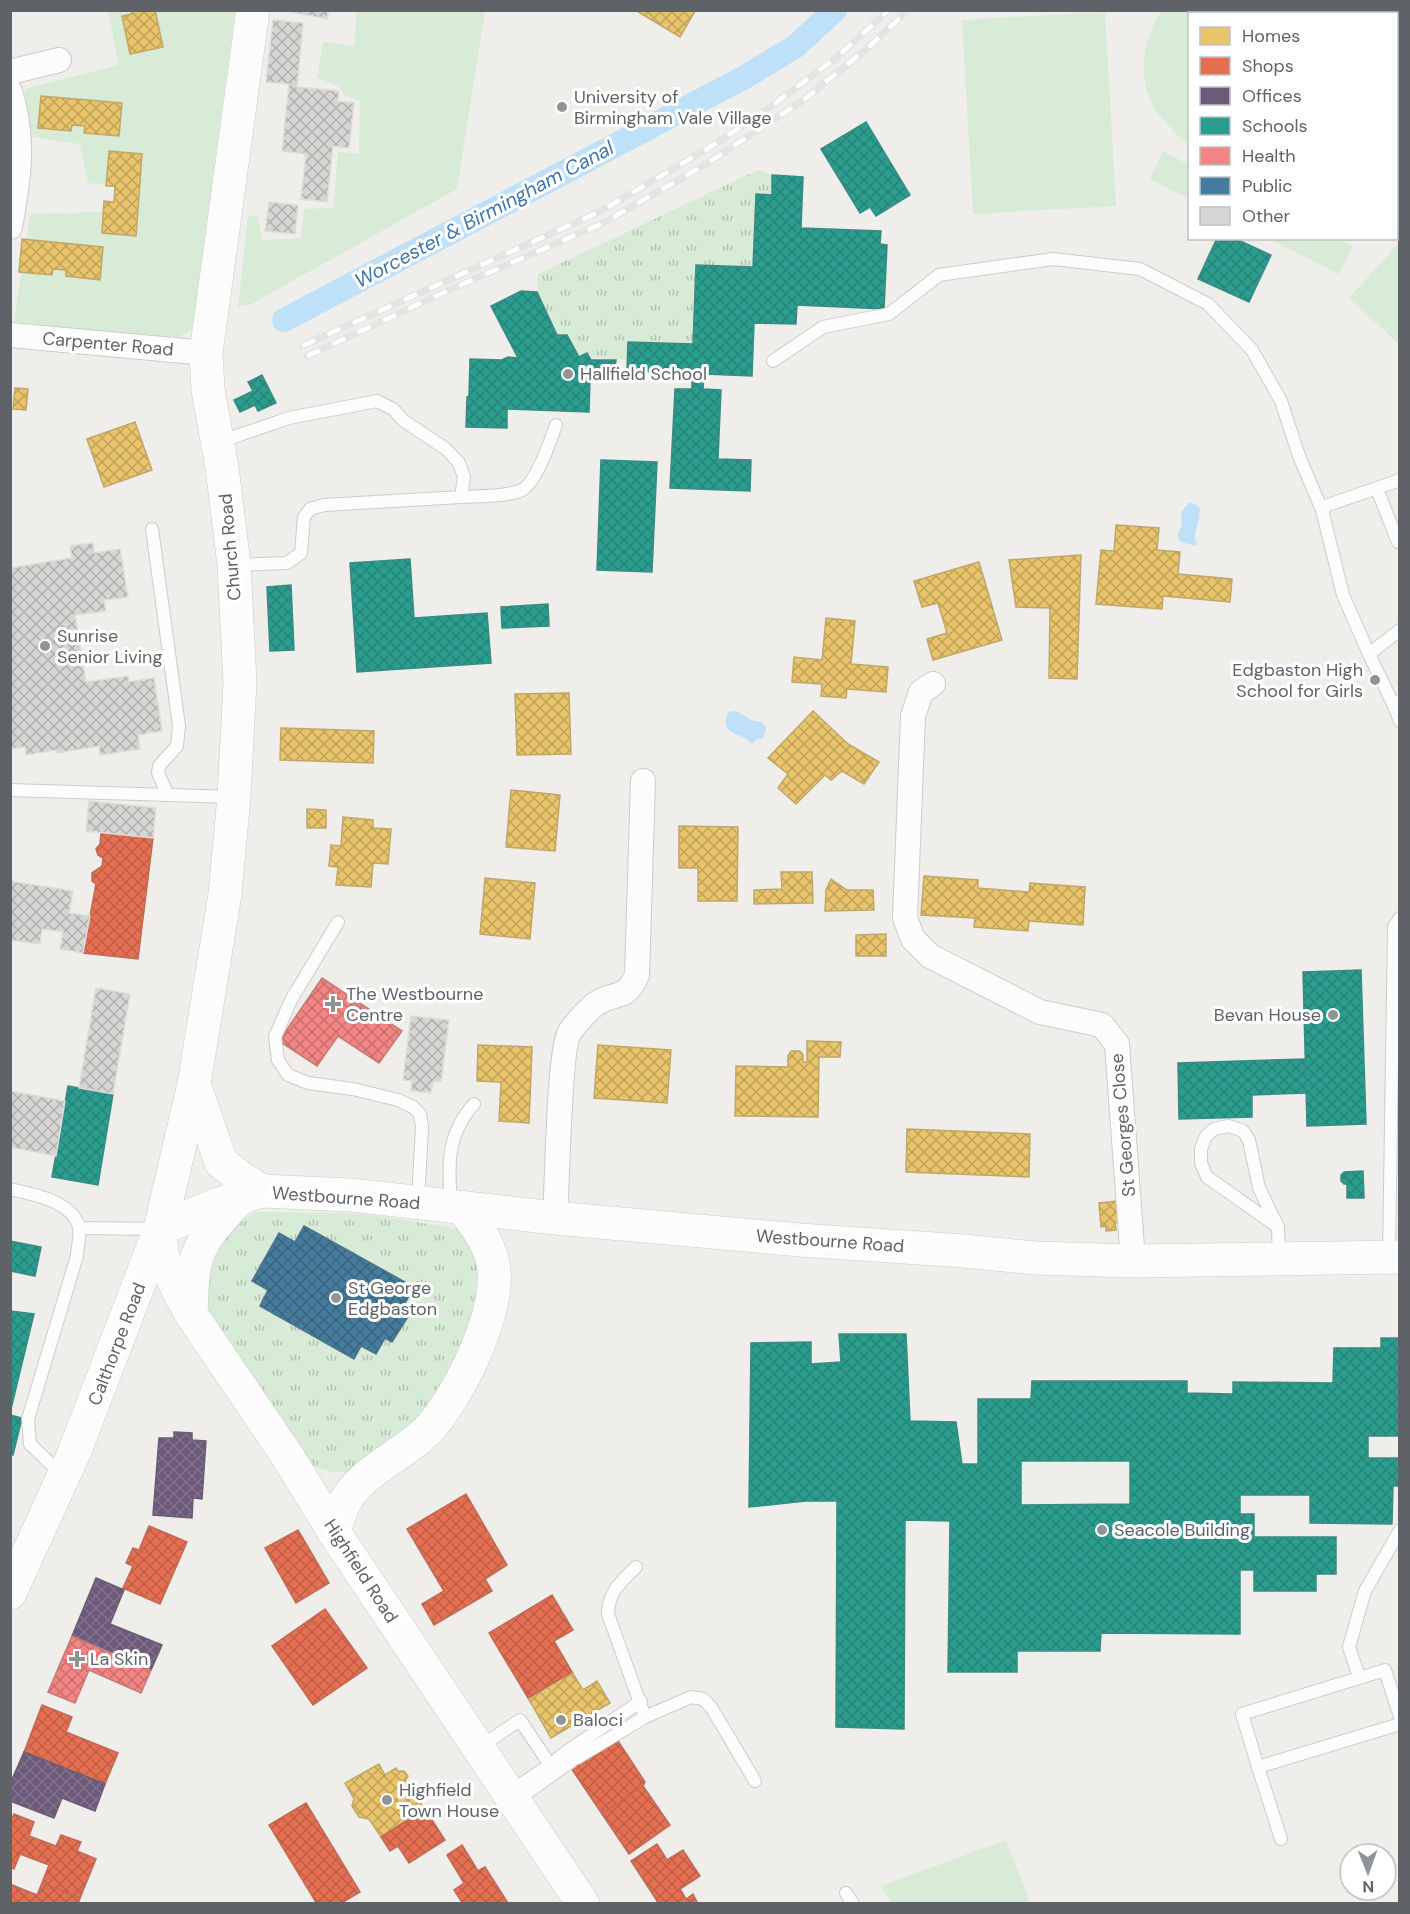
<svg xmlns="http://www.w3.org/2000/svg" width="1410" height="1914" viewBox="0 0 1410 1914" font-family="'DM Sans',sans-serif">
	<style>
		.grass { fill: url(#grass-tufts) }
		.garden { fill: #d8ebd6 }
		.water { fill: #bfe0f9 }
		.homes { fill: url(#homes-cross-hatch); stroke: #c0a769; stroke-width: 1.5 }
		.shops { fill: url(#shops-cross-hatch); stroke: #be6b58; stroke-width: 1.5 }
		.offices { fill: url(#offices-cross-hatch); stroke: #695c75; stroke-width: 1.5 }
		.schools { fill: url(#schools-cross-hatch); stroke: #3a8c83; stroke-width: 1.5; fill-rule: evenodd }
		.health { fill: url(#health-cross-hatch); stroke: #c67a7a; stroke-width: 1.5 }
		.public { fill: url(#public-cross-hatch); stroke: #4d748d; stroke-width: 1.5 }
		.lines { fill: none; stroke-linecap: round; stroke-linejoin: round }
		.canal { stroke: #bfe0f9; stroke-width: 24 }
		.building { fill: url(#building-cross-hatch); stroke: #deddd9; stroke-width: 1.5 }
		.lane-casing { stroke: #cbcccc; stroke-width: 14 }
		.street-casing { stroke: #cbcccc; stroke-width: 26 }
		.secondary-casing { stroke: #cacacb; stroke-width: 34 }
		.lane { stroke: #fdfcfc; stroke-width: 12 }
		.street { stroke: #fdfcfc; stroke-width: 24 }
		.secondary { stroke: #fdfcfc; stroke-width: 33 }
		.rail-casing { stroke: #e4e4e4; stroke-width: 7 }
		.rail { stroke: #fff; stroke-width: 4.5; stroke-dasharray: 14; stroke-linecap: butt }
		.poi-dot { fill: #919496; stroke: #fff; stroke-width: 2 }
		.labels { text-anchor: middle; stroke-width: 6; stroke-linejoin: round; paint-order: stroke }
		.poi-label { font-size: 18px; fill: #5f6368; stroke: #fff; text-anchor: start }
		.street-label { font-size: 18px; fill: #5f6368; stroke: #fff }
		.water-label { font-size: 20px; font-style: italic; fill: #4174aa; stroke: #fff }
	</style>
	<defs>
		<pattern id="grass-tufts" width="24" height="20" patternUnits="userSpaceOnUse" patternTransform="scale(1.5)"><rect width="24" height="20" fill="#d8ebd6"/><path d="M3 7l-1-3M5 7V3M7 7l1-3M15 17l-1-3M17 17v-4M19 17l1-3" fill="none" stroke="#b2c2b1"/></pattern>
		<pattern id="homes-cross-hatch" width="8" height="8" patternUnits="userSpaceOnUse" patternTransform="scale(1.5)"><rect width="8" height="8" fill="#e9c46a"/><path d="M0 0l8 8M0 8l8-8" fill="none" stroke="#c0a35b"/></pattern>
		<pattern id="shops-cross-hatch" width="8" height="8" patternUnits="userSpaceOnUse" patternTransform="scale(1.5)"><rect width="8" height="8" fill="#e76f51"/><path d="M0 0l8 8M0 8l8-8" fill="none" stroke="#be5f47"/></pattern>
		<pattern id="offices-cross-hatch" width="8" height="8" patternUnits="userSpaceOnUse" patternTransform="scale(1.5)"><rect width="8" height="8" fill="#6d597a"/><path d="M0 0l8 8M0 8l8-8" fill="none" stroke="#81718c"/></pattern>
		<pattern id="schools-cross-hatch" width="8" height="8" patternUnits="userSpaceOnUse" patternTransform="scale(1.5)"><rect width="8" height="8" fill="#2a9d8f"/><path d="M0 0l8 8M0 8l8-8" fill="none" stroke="#278479"/></pattern>
		<pattern id="health-cross-hatch" width="8" height="8" patternUnits="userSpaceOnUse" patternTransform="scale(1.5)"><rect width="8" height="8" fill="#f28482"/><path d="M0 0l8 8M0 8l8-8" fill="none" stroke="#c7706e"/></pattern>
		<pattern id="public-cross-hatch" width="8" height="8" patternUnits="userSpaceOnUse" patternTransform="scale(1.5)"><rect width="8" height="8" fill="#457b9d"/><path d="M0 0l8 8M0 8l8-8" fill="none" stroke="#3b647e"/></pattern>
		<pattern id="building-cross-hatch" width="8" height="8" patternUnits="userSpaceOnUse" patternTransform="scale(1.5)"><rect width="8" height="8" fill="#d6d5d3"/><path d="M0 0l8 8M0 8l8-8" fill="none" stroke="#b1b0af"/></pattern>
	</defs>
	<rect width="100%" height="100%" fill="#efeeea"/>
	<g class="grass">
		<path d="M758 170 772 175V195H756L753 267 696 266 693 344 627 360 579 357 557 335 543 308 537 292 538 274Z"/>
		<path d="M255 1212 341 1213 381 1216 458 1229 471 1246 480 1268 479 1304 446 1378 416 1421 352 1472H332L309 1464 207 1313 201 1288 213 1252 233 1224Z"/>
	</g>
	<g class="garden">
		<path d="M108 11H235L192 330 170 341 14 321 30 214 103 212 104 201 114 202 115 186 88 183 80 144 26 136 25 89 119 65Z"/>
		<path d="M357 11H485L457 189 251 304 238 307 248 216H258L262 240 301 238 304 209 333 208 338 152 359 154 360 101 344 95 340 86 317 78 323 42 354 46Z"/>
		<path d="M1355 11 1361 13 1190 14 1189 144C1181 140 1175 132 1169 126 1135 92 1138 49 1161 11Z"/>
		<path d="M1105 12 1116 206 973 214 962 20Z"/>
		<path d="M1397 29 1400 31V203L1397 205Z"/>
		<path d="M1163 151 1189 165V199L1150 179Z"/>
		<path d="M1269 239H1337L1353 246 1339 274Z"/>
		<path d="M1399 243V344L1349 298Z"/>
		<path d="M1006 1840 1030 1903H892L881 1886Z"/>
	</g>
	<g class="water">
		<path d="M1189 503 1196 504 1200 509 1199 519 1194 537 1197 543 1196 546 1181 542 1177 535 1182 525 1181 512Z"/>
		<path d="M734 711C748 715 746 721 762 722L766 728 763 739H757L752 744C743 732 716 735 729 712Z"/>
	</g>
	<g class="homes">
		<path d="M131 10H155L163 47 130 54 122 16 132 14Z"/>
		<path d="M635 10H695V11L680 37Z"/>
		<path d="M41 96 122 103 119 136 84 133 85 126 72 125 71 131 38 128Z"/>
		<path d="M109 151 142 154 136 236 102 233 104 201 114 202 115 186H106Z"/>
		<path d="M22 239 103 247 100 280 66 276V270L53 269 52 275 19 272Z"/>
		<path d="M15 388 28 389 26 410 13 409Z"/>
		<path d="M135 422 152 470 104 487 87 439Z"/>
		<path d="M1116 525 1159 528 1157 550 1180 552 1178 574 1232 579 1230 602 1163 596 1162 609 1096 604 1101 550 1114 551Z"/>
		<path d="M1081 555 1077 679 1049 678 1050 608 1016 607 1009 560Z"/>
		<path d="M979 562 1002 640 933 660 927 639 947 633 938 603 922 607 914 581Z"/>
		<path d="M826 618 855 621 851 664 888 667 886 692 847 689 846 698 821 696 822 684 792 682 794 657 822 660Z"/>
		<path d="M569 693 571 754 517 755 515 694Z"/>
		<path d="M813 711 848 744 879 762 864 784 842 771 831 780 825 775 796 804 778 788 788 774 768 758Z"/>
		<path d="M281 728 374 731 373 763 280 760Z"/>
		<path d="M511 790 560 795 555 851 506 847Z"/>
		<path d="M307 809 326 810V828H307Z"/>
		<path d="M343 817 373 820V828L391 829 388 864 373 863 371 887 336 885 338 867 329 866 331 845 341 846Z"/>
		<path d="M679 826 738 827 737 901H698V868H679Z"/>
		<path d="M781 872H812L813 903 754 904V890L782 889Z"/>
		<path d="M924 876 978 880V888L1029 892 1030 883 1085 887 1083 925 1029 921 1028 931 974 927 975 918 921 915Z"/>
		<path d="M485 878 535 883 530 939 480 934Z"/>
		<path d="M831 879 847 890H873L874 910 825 911 826 890Z"/>
		<path d="M886 934V956H856V935Z"/>
		<path d="M807 1041 841 1042 840 1057H819L818 1117 735 1116 736 1066 788 1067V1056L791 1051H800L803 1055V1062H807Z"/>
		<path d="M478 1045 532 1047 529 1123 499 1121 501 1082 477 1081Z"/>
		<path d="M598 1045 671 1050 667 1103 594 1098Z"/>
		<path d="M907 1129 1030 1134 1029 1177 906 1172Z"/>
		<path d="M1117 1201 1119 1222 1115 1223 1116 1230 1106 1231V1226L1101 1227 1099 1203Z"/>
		<path d="M572 1672 583 1690 597 1681 610 1703 551 1738 528 1698Z"/>
		<path d="M379 1764 385 1775 396 1768 398 1771H404L408 1776 405 1781 411 1789H417L422 1795 419 1801 425 1809 381 1837 369 1819 359 1817 352 1806 354 1799 345 1783Z"/>
	</g>
	<g class="shops">
		<path d="M101 833 153 838 138 959 83 953 96 884 92 881V873L102 866 103 858 98 855 96 849 100 844Z"/>
		<path d="M466 1494 507 1565 485 1579 492 1591 434 1625 422 1604 444 1591 407 1529Z"/>
		<path d="M149 1526 187 1542 160 1604 123 1588 133 1566 126 1563 133 1548 139 1550Z"/>
		<path d="M298 1530 329 1583 296 1603 265 1548Z"/>
		<path d="M552 1595 573 1630 554 1641 572 1672 528 1698 489 1633Z"/>
		<path d="M325 1609 367 1668 313 1705 272 1646Z"/>
		<path d="M42 1705 72 1717 66 1732 118 1753 105 1784 24 1752Z"/>
		<path d="M616 1738 645 1782 643 1786 602 1814 571 1768Z"/>
		<path d="M643 1786 670 1825 629 1854 602 1814Z"/>
		<path d="M306 1803 360 1892 340 1904H317L269 1825Z"/>
		<path d="M425 1809 445 1840 409 1863 398 1846 390 1851 381 1837Z"/>
		<path d="M14 1814 34 1822 29 1836 56 1846 61 1835 81 1842 77 1851 96 1859 80 1898 42 1883 49 1865 20 1854 14 1869 10 1867V1822Z"/>
		<path d="M657 1844 667 1860 683 1850 700 1876 680 1889 686 1899 693 1894 698 1904H659L631 1861Z"/>
		<path d="M462 1845 478 1871 485 1867 508 1903 463 1904 454 1890 464 1883 447 1855Z"/>
		<path d="M42 1883 80 1898 78 1904H10V1884L37 1895Z"/>
	</g>
	<g class="offices">
		<path d="M174 1432 192 1433V1440L206 1441 202 1499 193 1498 192 1518 153 1515 159 1438H174Z"/>
		<path d="M96 1578 124 1590 110 1624 162 1645 151 1670 72 1636Z"/>
		<path d="M24 1752 105 1784 95 1811 62 1798 54 1818 10 1801V1784Z"/>
	</g>
	<g class="schools">
		<path d="M866 122 910 195 876 216 870 207 860 213 821 149Z"/>
		<path d="M772 175 803 177 801 228 881 231 880 244 887 245 884 309 797 305 796 324 754 323 752 376 704 374 703 389 721 390 718 459 751 460 750 491 670 488 675 389H692V373L627 371 628 342 693 344 696 265 753 267 756 194 772 195Z"/>
		<path d="M1217 238H1234L1271 255 1249 302 1198 279Z"/>
		<path d="M521 291 537 292 557 335H567L579 357 587 353 591 360H616L615 368H585L590 378 589 412 507 409V428L466 427 467 397 469 396 470 359 502 360 508 357 518 358 491 306Z"/>
		<path d="M262 375 276 403 258 411 255 405 240 412 234 400 253 391 248 382Z"/>
		<path d="M601 460 657 462 652 572 597 570Z"/>
		<path d="M410 559 414 618 487 613 491 663 357 672 350 563Z"/>
		<path d="M291 585 294 650 270 651 267 587Z"/>
		<path d="M548 604 549 626 502 628 501 607Z"/>
		<path d="M1361 970 1366 1124 1307 1126 1303 972Z"/>
		<path d="M1396 1048 1400 1049V1125H1399Z"/>
		<path d="M1305 1059 1306 1093 1252 1095V1117L1179 1119 1178 1063Z"/>
		<path d="M68 1086 113 1094 98 1185 52 1177Z"/>
		<path d="M1363 1171 1364 1198H1347V1184H1344L1341 1181V1175L1344 1172Z"/>
		<path d="M10 1241 41 1247 35 1276 10 1271Z"/>
		<path d="M10 1311 34 1314 10 1413Z"/>
		<path d="M839 1334H906L910 1421 956 1422 962 1464H978V1399H1031L1032 1381H1187V1393L1233 1394V1382L1333 1383 1334 1348H1381V1338H1400V1436H1368V1458H1400V1486H1393L1392 1524 1310 1523V1495H1240V1514H1254V1537H1336V1574H1316V1591H1254V1570H1240V1634L1101 1633 1100 1651H1017V1672H948L950 1521 905 1520 904 1729 836 1727 837 1501H806L749 1507 751 1343 811 1342V1364L841 1362ZM1021 1461H1130V1504L1021 1505Z"/>
		<path d="M10 1415 22 1418 13 1455 10 1454Z"/>
	</g>
	<g class="health">
		<path d="M322 978 402 1031 379 1063 338 1036 317 1066 279 1041Z"/>
		<path d="M72 1636 151 1670 141 1693 89 1670 75 1703 48 1692Z"/>
	</g>
	<path class="public" d="M304 1226 414 1287 403 1307 411 1312 392 1342 385 1338 376 1354 361 1346 354 1359 260 1306 268 1290 252 1281 279 1233 295 1242Z"/>
	<g class="lines">
		<path class="canal" d="M284 320 745 77 796 46 835 10"/>
	</g>
	<g class="building">
		<path d="M283 10H329L327 19Z"/>
		<path d="M273 20 303 23 297 87 339 91 338 101 354 103 349 148 333 146 327 202 301 199 306 154 282 151 289 84 266 82Z"/>
		<path d="M269 202 298 205 295 234 265 231Z"/>
		<path d="M93 543 94 553 120 549 128 597 104 600 106 611 75 615 86 682 128 676 129 682 154 678 162 731 138 735 140 749 100 755 99 746 57 753 56 750 26 755 25 747 10 749V568L72 558 70 546Z"/>
		<path d="M89 801 156 808 153 838 86 831Z"/>
		<path d="M10 881 73 891 69 913 90 916 83 953 60 949 63 932 42 929 40 944 10 940Z"/>
		<path d="M96 988 130 994 113 1094 79 1088Z"/>
		<path d="M411 1016 449 1020 441 1082 433 1081 431 1093 411 1091 412 1081 403 1080Z"/>
		<path d="M10 1091 65 1101 56 1156 10 1147Z"/>
	</g>
	<g class="lines">
		<defs>
			<g id="lane">
				<path d="M773 361 823 327 889 314 939 275 1053 259 1140 269 1208 304 1252 350 1281 401 1299 456 1322 510"/>
				<path d="M219 442 289 418 377 401 393 409 404 421 446 449 459 463 464 477 461 497 324 505 310 509 304 517 301 553 287 563 235 565"/>
				<path d="M1377 489 1398 542"/>
				<path d="M461 497C476 496 515 497 525 488 539 475 550 442 556 425"/>
				<path d="M152 529 179 726 177 746 159 766 158 773 168 795"/>
				<path d="M1369 654 1343 595 1322 510 1328 505 1400 480"/>
				<path d="M1399 702 1394 706 1400 721"/>
				<path d="M1394 706 1369 654 1400 630"/>
				<path d="M10 790 234 797"/>
				<path d="M338 922 291 1000 275 1037 278 1060 288 1075 308 1083 353 1089 398 1100 413 1107 420 1114 422 1127 418 1201"/>
				<path d="M10 1189C33 1194 72 1201 79 1227 81 1235 77 1248 77 1256L28 1419 30 1444 63 1476"/>
				<path d="M451 1205C448 1166 446 1135 474 1104"/>
				<path d="M1278 1227 1259 1188 1249 1140 1243 1131 1229 1126 1214 1129 1206 1136 1201 1149V1163L1207 1177 1278 1227 1279 1259"/>
				<path d="M79 1228 159 1229"/>
				<path d="M1389 1256 1394 926 1400 918"/>
				<path d="M636 1567C621 1582 608 1592 608 1614L645 1717 691 1697 703 1699 711 1707 755 1781"/>
				<path d="M1359 1677 1349 1647 1365 1591 1400 1530"/>
				<path d="M1400 1717 1385 1670 1242 1714 1258 1767 1400 1724"/>
				<path d="M481 1746 520 1720 550 1765 509 1792"/>
				<path d="M569 1750 641 1701"/>
				<path d="M577 1758 645 1717"/>
				<path d="M550 1765 566 1752"/>
				<path d="M1258 1767 1281 1839"/>
				<path d="M517 1800 572 1761"/>
				<path d="M846 1893 853 1904"/>
			</g>
			<g id="street">
				<path d="M10 72 59 60"/>
				<path d="M10 91C25 141 19 178 10 227"/>
				<path d="M10 335 206 353"/>
				<path d="M933 684 921 692 913 716 905 918 913 939 930 956 1040 1012 1102 1025 1117 1044 1133 1261"/>
				<path d="M555 1218C557 1190 559 1046 570 1032 575 1024 591 1006 599 1002 617 991 626 1001 637 975L643 781"/>
			</g>
			<g id="secondary">
				<path d="M194 1084 221 1162 238 1176 262 1191"/>
				<path d="M160 1229 218 1204 262 1191 351 1195 555 1218 800 1240 964 1251 1035 1258 1133 1261 1400 1257"/>
				<path d="M160 1229 162 1255 180 1294 191 1314 288 1457 334 1532 583 1904"/>
				<path d="M191 1314C192 1295 191 1276 197 1257 204 1235 223 1216 239 1199"/>
				<path d="M334 1532C337 1523 339 1514 343 1506 358 1472 403 1456 428 1430 459 1397 505 1305 492 1259 487 1239 474 1223 462 1208"/>
				<path d="M10 1593 74 1453 160 1229 194 1084 225 894 234 797 240 682 234 565 222 467 208 390 206 353 253 10"/>
			</g>
		</defs>
		<use href="#lane" class="lane-casing"/>
		<use href="#street" class="street-casing"/>
		<use href="#secondary" class="secondary-casing"/>
		<use href="#lane" class="lane"/>
		<use href="#street" class="street"/>
		<use href="#secondary" class="secondary"/>
		<defs>
			<g id="rail">
				<path d="M302 346 601 211 707 149 762 113 837 57 889 10"/>
				<path d="M307 356 449 290 603 223 708 163 805 99 870 46 908 10"/>
			</g>
		</defs>
		<use href="#rail" class="rail-casing"/>
		<use href="#rail" class="rail"/>
	</g>
	<g class="poi-dot">
		<circle cx="562" cy="107" r="6"/>
		<circle cx="568" cy="374" r="6"/>
		<circle cx="45" cy="646" r="6"/>
		<circle cx="1375" cy="680" r="6"/>
		<path d="M330 995h6v6h6v6h-6v6h-6v-6h-6v-6h6z"/>
		<circle cx="1333" cy="1015" r="6"/>
		<circle cx="336" cy="1298" r="6"/>
		<circle cx="1102" cy="1530" r="6"/>
		<path d="M74 1650h6v6h6v6h-6v6h-6v-6h-6v-6h6z"/>
		<circle cx="561" cy="1720" r="6"/>
		<circle cx="387" cy="1800" r="6"/>
	</g>
	<g class="labels">
		<g class="poi-label">
			<text x="574" y="103">University of<tspan x="574" dy="21">Birmingham Vale Village</tspan></text>
			<text x="580" y="380">Hallfield School</text>
			<text x="57" y="642">Sunrise<tspan x="57" dy="21">Senior Living</tspan></text>
			<text x="1363" y="676" text-anchor="end">Edgbaston High<tspan x="1363" dy="21">School for Girls</tspan></text>
			<text x="346" y="1000">The Westbourne<tspan x="346" dy="21">Centre</tspan></text>
			<text x="1321" y="1021" text-anchor="end">Bevan House</text>
			<text x="348" y="1294">St George<tspan x="348" dy="21">Edgbaston</tspan></text>
			<text x="1114" y="1536">Seacole Building</text>
			<text x="90" y="1665">La Skin</text>
			<text x="573" y="1726">Baloci</text>
			<text x="399" y="1796">Highfield<tspan x="399" dy="21">Town House</tspan></text>
		</g>
		<g class="street-label">
			<text transform="translate(108 344) rotate(5)" y="6">Carpenter Road</text>
			<text transform="translate(230 547) rotate(-95)" y="6">Church Road</text>
			<text transform="translate(1123 1125) rotate(-95)" y="6">St Georges Close</text>
			<text transform="translate(346 1198) rotate(4)" y="6">Westbourne Road</text>
			<text transform="translate(830 1241) rotate(4)" y="6">Westbourne Road</text>
			<text transform="translate(117 1344) rotate(-69)" y="6">Calthorpe Road</text>
			<text transform="translate(361 1571) rotate(57)" y="6">Highfield Road</text>
		</g>
		<g class="water-label">
			<text transform="translate(484 214) rotate(-28)" y="7">Worcester &amp; Birmingham Canal</text>
		</g>
	</g>
	<rect width="1410" height="1914" fill="none" stroke="#5f6368" stroke-width="24"/>
	<rect x="1188" y="12" width="210" height="228" fill="#ffffff" stroke="#bfc1c3" stroke-width="1.5"/>
	<rect x="1200" y="27" width="30" height="18" fill="#e9c46a" stroke="#bfc1c3" stroke-width="1.5"/>
	<text x="1242" y="42" font-size="18" fill="#5f6368">Homes</text>
	<rect x="1200" y="57" width="30" height="18" fill="#e76f51" stroke="#bfc1c3" stroke-width="1.5"/>
	<text x="1242" y="72" font-size="18" fill="#5f6368">Shops</text>
	<rect x="1200" y="87" width="30" height="18" fill="#6d597a" stroke="#bfc1c3" stroke-width="1.5"/>
	<text x="1242" y="102" font-size="18" fill="#5f6368">Offices</text>
	<rect x="1200" y="117" width="30" height="18" fill="#2a9d8f" stroke="#bfc1c3" stroke-width="1.5"/>
	<text x="1242" y="132" font-size="18" fill="#5f6368">Schools</text>
	<rect x="1200" y="147" width="30" height="18" fill="#f28482" stroke="#bfc1c3" stroke-width="1.5"/>
	<text x="1242" y="162" font-size="18" fill="#5f6368">Health</text>
	<rect x="1200" y="177" width="30" height="18" fill="#457b9d" stroke="#bfc1c3" stroke-width="1.5"/>
	<text x="1242" y="192" font-size="18" fill="#5f6368">Public</text>
	<rect x="1200" y="207" width="30" height="18" fill="#d6d5d3" stroke="#bfc1c3" stroke-width="1.5"/>
	<text x="1242" y="222" font-size="18" fill="#5f6368">Other</text>
	<g transform="translate(1368 1872) rotate(179)"><circle r="28" fill="#ffffff" stroke="#bfc1c3" stroke-width="1.5"/>
	<path d="M0-4.5L10 22L0 15L-10 22Z" fill="#919496"/>
	<text y="-9" font-size="16" font-weight="bold" text-anchor="middle" fill="#5f6368">N</text>
	</g>
</svg>
